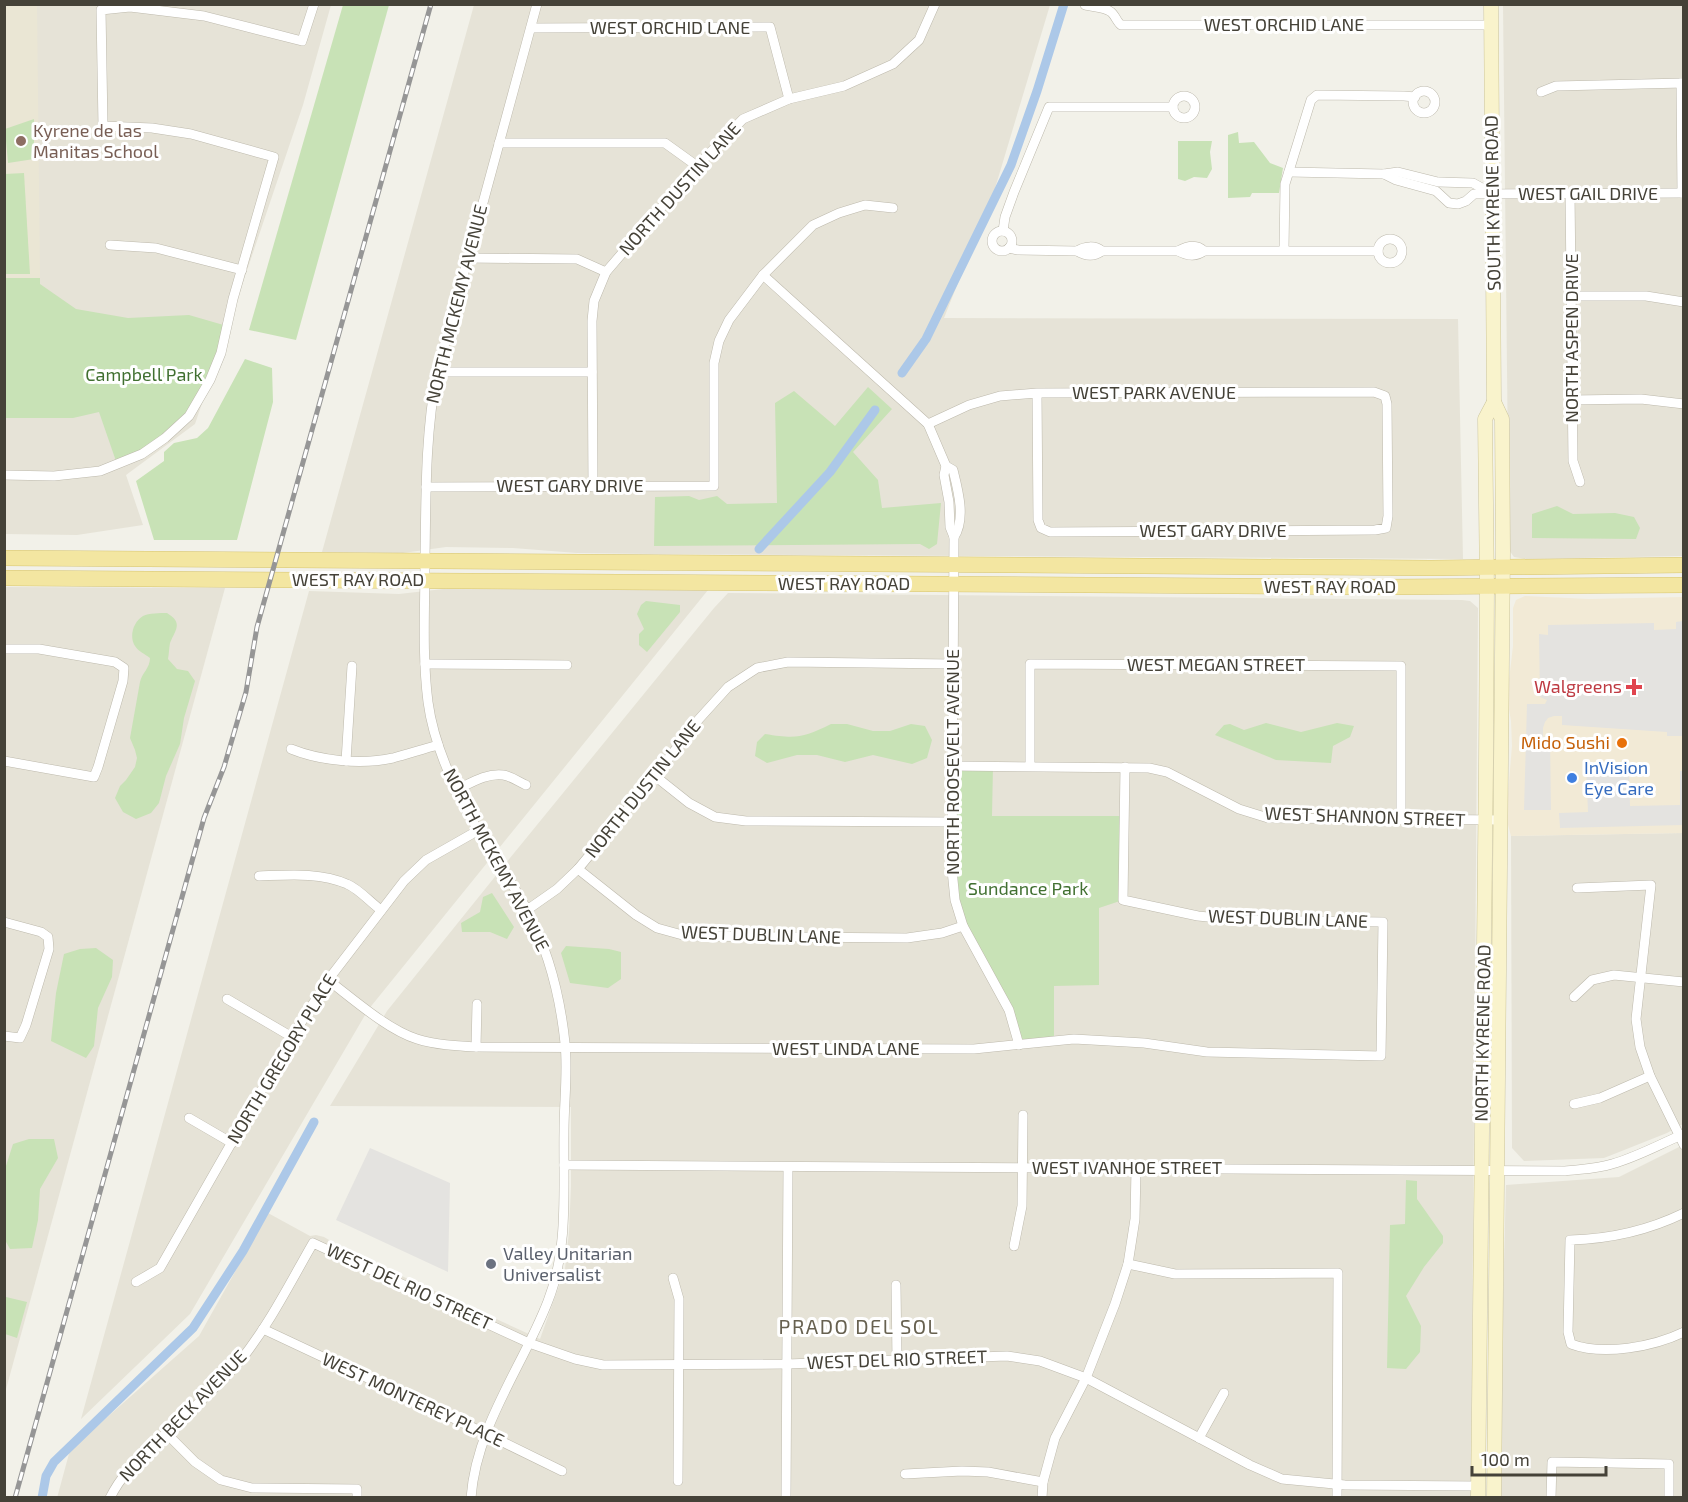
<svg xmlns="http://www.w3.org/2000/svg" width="1688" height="1502" viewBox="0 0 1688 1502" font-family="'Exo 2',sans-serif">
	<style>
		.residential { fill: #e6e3d7 }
		.commercial { fill: #f2ead6 }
		.education { fill: #eae6d4 }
		.green { fill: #c8e2b6 }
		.parking { fill: #e4e3e0 }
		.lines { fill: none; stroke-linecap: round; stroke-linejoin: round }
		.canal { stroke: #acc8e8; stroke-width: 9 }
		.street-casing { stroke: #bdb9ac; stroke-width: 10 }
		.secondary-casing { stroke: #cdc69d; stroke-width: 15 }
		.primary-casing { stroke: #d6c573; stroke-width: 16 }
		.street { stroke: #fff; stroke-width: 9 }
		.secondary { stroke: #f9f3cc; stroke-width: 14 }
		.primary { stroke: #f3e6a1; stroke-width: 15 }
		.rail-casing { stroke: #969696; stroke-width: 5 }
		.rail { stroke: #fff; stroke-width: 3; stroke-dasharray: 9; stroke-linecap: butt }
		.education-dot { fill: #8d6e63; stroke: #fff; stroke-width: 2 }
		.health-dot { fill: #e0444e; stroke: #fff; stroke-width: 2 }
		.food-dot { fill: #e8710a; stroke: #fff; stroke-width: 2 }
		.shop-dot { fill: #3f7fe0; stroke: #fff; stroke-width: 2 }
		.worship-dot { fill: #6b7280; stroke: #fff; stroke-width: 2 }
		.labels { text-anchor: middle; stroke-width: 6; stroke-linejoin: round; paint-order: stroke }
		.street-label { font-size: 18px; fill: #454238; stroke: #fff }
		.education-label { font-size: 18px; fill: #785e54; stroke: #fff; text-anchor: start }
		.park-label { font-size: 18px; fill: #417031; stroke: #fff }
		.health-label { font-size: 18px; fill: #be3a42; stroke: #fff; text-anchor: end }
		.food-label { font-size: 18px; fill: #c56008; stroke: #fff; text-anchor: end }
		.shop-label { font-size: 18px; fill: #366cbe; stroke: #fff; text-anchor: start }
		.worship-label { font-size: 18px; fill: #5b616d; stroke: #fff; text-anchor: start }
		.neighbourhood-label { font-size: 20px; letter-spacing: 1.5px; fill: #676150; stroke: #fff }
	</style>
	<rect width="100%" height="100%" fill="#f2f1e9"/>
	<g class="residential">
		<path d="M5 5H331L303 105 195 424 126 475 143 525 77 535 5 534Z"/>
		<path d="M474 5H1050L993 195 944 318 1458 319 1463 559 652 554 577 553 513 548 446 547 403 553 322 552Z"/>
		<path d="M1503 5H1683V556L1526 559 1514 557 1509 550Z"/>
		<path d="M5 587 225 588 5 1393Z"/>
		<path d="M443 589 708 590 368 1010 190 1314 81 1419 309 591 399 594Z"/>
		<path d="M728 593 1462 600 1470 601 1478 608 1471 1497 57 1498 70 1450 199 1336 268 1213 310 1236 316 1235 324 1237 351 1253 540 1339 565 1269 569 1232 571 1186V1107L330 1106 387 1011 510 858 714 608Z"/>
		<path d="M1683 833V1124L1667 1133 1604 1158 1524 1161 1512 1148 1511 836Z"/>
		<path d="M1683 1145V1497L1500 1498V1418L1506 1185 1619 1177Z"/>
	</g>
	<path class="commercial" d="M1525 596 1589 599 1683 597V833L1511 836 1506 817 1512 746 1511 721 1507 697 1513 646V608L1516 600Z"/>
	<path class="education" d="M4 5H37L40 278H5Z"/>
	<g class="green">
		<path d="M343 5H389L296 340 249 330Z"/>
		<path d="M34 119V159L8 163 5 129Z"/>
		<path d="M1238 132 1239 143 1254 142 1270 163 1283 168 1279 193H1252L1250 197 1228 198V135Z"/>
		<path d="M1178 141H1212L1210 152 1212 169 1207 178 1194 177 1185 181 1178 179Z"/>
		<path d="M24 173 30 274H5V174Z"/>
		<path d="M4 278H40V284L76 309 128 318 189 315 227 326 221 353 189 416 165 438 117 464 99 412 73 418H5Z"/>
		<path d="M245 359 272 368 273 402 237 540H154L136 481 164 461V452L174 443 197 438 208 428Z"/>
		<path d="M868 387 892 409 853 452 878 480 882 508 941 503 937 544 929 549 920 544 654 546 655 497 689 496 699 500 717 496 727 504 777 503 775 403 794 391 835 426Z"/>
		<path d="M1557 506 1573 514 1615 513 1634 517 1640 528 1636 539 1532 538V514Z"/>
		<path d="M646 601 680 605V612L647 652 639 645V634L644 629 637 614 641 605Z"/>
		<path d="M167 613C183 623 176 629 170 643 169 648 169 654 168 659L177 669 188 671 195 681 184 718 180 744 166 776 159 803 151 813 136 819 123 812 115 798 120 786 126 780 135 767 137 758 135 750 130 738 140 682C142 673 150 668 150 658 145 654 138 651 135 646 129 637 133 622 143 616 149 613 160 613 167 613Z"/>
		<path d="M1266 723 1301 732 1337 723 1354 726 1350 737 1333 746 1331 763 1276 760 1215 735 1224 725 1230 724 1244 730Z"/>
		<path d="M831 724H847L873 731H890L911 724 925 726 932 740 927 758 912 764 873 755 845 762 817 755H797L767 763 755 756 757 742 765 734C796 739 803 738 831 724Z"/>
		<path d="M952 766H993L992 816H1124L1123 900 1099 908V985L1054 986V1041L1019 1045 1009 1010 955 900Z"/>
		<path d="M492 893 514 927 507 939 490 932H462L461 923 480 912 483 897Z"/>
		<path d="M566 946 609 949 621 952V979L608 988 570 983 561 953Z"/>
		<path d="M96 948 113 960 112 977 98 1008 94 1046 86 1058 51 1041 56 993 64 954 80 949Z"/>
		<path d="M29 1139H54L58 1158 40 1189 38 1220 32 1248 10 1249 5 1240V1169L13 1144Z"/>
		<path d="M1406 1180 1417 1181V1199L1443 1236V1243L1424 1267 1406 1296 1421 1326 1420 1352 1406 1369 1387 1368 1390 1225 1405 1224Z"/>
		<path d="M6 1297 27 1302 17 1338 5 1334V1303Z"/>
	</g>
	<g class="parking">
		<path d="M1683 621V736H1667V732L1562 725V716H1554L1548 718 1545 722 1543 728V737H1550L1551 810H1524L1527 704H1545L1547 700 1540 697 1539 634 1548 635V625L1654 623V630L1676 629V622Z"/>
		<path d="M1586 765H1629L1630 806 1680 805V771H1683V825L1560 828 1559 813 1588 812Z"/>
		<path d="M370 1148 450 1183 448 1272 336 1220Z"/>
	</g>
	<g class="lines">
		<g class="canal">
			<path d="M902 373 926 339 1011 165 1037 91 1064 4"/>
			<path d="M759 549 830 472 875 410"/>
			<path d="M42 1498 46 1476 54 1462 193 1328 243 1251 314 1122"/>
		</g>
		<defs>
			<g id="street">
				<path d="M1085 5C1092 7 1105 7 1111 12 1115 15 1117 22 1121 25H1491"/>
				<path d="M531 28 770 27 789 99"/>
				<path d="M1681 83 1682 193"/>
				<circle cx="1424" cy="102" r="11"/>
				<path d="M1541 92 1556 86 1684 83"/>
				<circle cx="1184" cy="107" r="11"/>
				<path d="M499 143H665L697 166"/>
				<path d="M1289 172 1384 174 1398 172 1438 182 1473 183 1491 193"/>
				<path d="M1384 174 1396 180 1436 191 1449 203 1458 204 1466 201 1474 194 1684 193"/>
				<path d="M1570 193 1573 461 1580 482"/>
				<path d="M1003 231 1005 217 1014 192 1049 107H1173"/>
				<circle cx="1002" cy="241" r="10"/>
				<circle cx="1390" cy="251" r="12"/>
				<path d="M110 245 156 248 242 270"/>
				<path d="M1009 248 1018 250 1077 251C1085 256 1094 257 1102 251"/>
				<path d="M1284 250 1285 184 1311 100 1317 95 1404 96 1415 97"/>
				<path d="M1077 251C1084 246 1095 245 1102 251H1178C1187 256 1196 257 1204 251"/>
				<path d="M1178 251C1187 246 1197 244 1204 251H1378"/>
				<path d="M467 258 577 259 606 272"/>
				<path d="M763 275 928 424 946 466 944 475 949 502 950 527 954 537 952 870 955 900 963 926 1009 1010 1019 1045"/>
				<path d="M1572 296H1646L1684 302"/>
				<path d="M437 372H592"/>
				<path d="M1572 400 1641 399 1684 404"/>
				<path d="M928 424 969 405 1000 396 1037 393 1374 392 1385 396 1387 404 1388 516 1386 528 1375 530 1050 532 1041 528 1038 520 1037 393"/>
				<path d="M946 466 953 470C958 490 966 519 954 537"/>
				<path d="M4 475 54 476 100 471 142 454 165 438 189 416 210 380 221 353 233 299 274 157 191 134 152 128 103 126 101 10 130 7 204 16 302 41 314 4"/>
				<path d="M426 487 714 486V363L719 341 729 320 763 275 813 225 839 213 865 205 893 208"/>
				<path d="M593 487 592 321 594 301 606 272 697 166 743 119 789 99 844 86 893 64 919 40 935 4"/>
				<path d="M4 649H39L115 662 124 668 123 681 98 767 94 777 4 761"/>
				<path d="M425 664 567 665"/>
				<path d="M291 749C321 761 361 765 393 758 408 754 423 749 438 745"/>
				<path d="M346 761 352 666"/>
				<path d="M952 766 1149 768 1167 772 1239 809 1268 818 1501 820"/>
				<path d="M1030 766V664L1401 666V820"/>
				<path d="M655 776 689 803 715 817 746 821 952 822"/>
				<path d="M456 790C471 783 486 773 503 775 511 776 519 782 526 785"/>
				<path d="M578 869 636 915 657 928 686 936 907 938 942 933 963 926"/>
				<path d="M259 876C288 875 320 872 347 884 359 889 370 902 381 910"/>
				<path d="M1577 888 1651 885 1636 1019 1640 1047 1650 1076 1684 1145"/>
				<path d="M527 910 557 889 578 869 655 776 699 719 728 687 757 668 788 662 952 664"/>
				<path d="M4 922 41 932 48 937 49 949 26 1025 20 1038 4 1036"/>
				<path d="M328 980C353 999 388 1030 417 1039 436 1045 457 1046 476 1047L974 1049 1074 1039 1144 1043 1207 1052 1381 1056 1383 922 1238 920 1198 916 1123 900 1125 767"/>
				<path d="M1574 997 1592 980 1614 975 1684 982"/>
				<path d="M227 999 292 1037"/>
				<path d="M476 1047 477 1004"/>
				<path d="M1574 1104 1600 1098 1650 1076"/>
				<path d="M189 1118 232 1143"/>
				<path d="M564 1165 1565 1171C1581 1169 1597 1169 1612 1164 1637 1157 1660 1144 1684 1134"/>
				<path d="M1684 1213C1647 1231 1611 1239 1570 1240L1568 1332 1571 1344C1603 1356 1653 1347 1684 1332"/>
				<path d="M1014 1246 1022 1206 1023 1115"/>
				<path d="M1128 1264 1175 1274 1338 1273 1337 1498"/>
				<path d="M673 1278 679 1299 678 1481"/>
				<path d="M136 1282 160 1268 292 1037 328 980 404 881 426 860 477 831"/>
				<path d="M896 1285 897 1360"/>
				<path d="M263 1329 474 1428 562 1471"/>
				<path d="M166 1433 195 1462 221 1480 252 1488 357 1489V1498"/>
				<path d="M1199 1438 1224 1393"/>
				<path d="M905 1474 962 1471 988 1472 1043 1482"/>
				<path d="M110 1498C122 1473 141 1457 161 1438 187 1413 216 1389 240 1361 269 1325 290 1283 313 1243L529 1343 575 1359 603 1365 787 1364 1007 1356 1040 1361 1086 1378 1250 1465 1282 1479 1345 1485 1478 1486"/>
				<path d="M471 1498C476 1426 523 1366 548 1301 569 1248 563 1187 564 1131 564 1102 568 1072 565 1043 560 995 549 951 526 908 504 868 476 833 457 791 444 764 432 732 428 702 422 655 425 607 425 560 426 496 425 436 437 372L537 4"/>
				<path d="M786 1498 788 1167"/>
				<path d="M1042 1498 1043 1482 1055 1438 1086 1378 1115 1304 1128 1264 1135 1219 1136 1168"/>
				<path d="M1551 1498 1552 1462 1669 1464V1498"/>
			</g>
			<g id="secondary">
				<path d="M1491 4 1494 402 1502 419 1503 551 1494 1498"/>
				<path d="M1478 1498 1486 764 1487 588 1485 419 1494 402"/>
			</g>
			<g id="primary">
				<path d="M4 558 1431 568 1684 565"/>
				<path d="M4 578 1383 587 1684 585"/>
			</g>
		</defs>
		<use href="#street" class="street-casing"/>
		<use href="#secondary" class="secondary-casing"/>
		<use href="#primary" class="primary-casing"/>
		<use href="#street" class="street"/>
		<use href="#secondary" class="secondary"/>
		<use href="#primary" class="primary"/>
		<defs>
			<path id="rail" d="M15 1498 204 818 224 767 246 692 257 627 431 4"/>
		</defs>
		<use href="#rail" class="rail-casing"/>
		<use href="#rail" class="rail"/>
	</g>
	<circle class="education-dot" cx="21" cy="141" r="6"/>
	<path class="health-dot" d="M1631 678h6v6h6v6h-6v6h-6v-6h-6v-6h6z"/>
	<circle class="food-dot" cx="1622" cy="743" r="6"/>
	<circle class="shop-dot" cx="1572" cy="778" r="6"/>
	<circle class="worship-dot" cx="491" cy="1264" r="6"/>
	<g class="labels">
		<g class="street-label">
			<text x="1284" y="31">WEST ORCHID LANE</text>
			<text x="670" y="34">WEST ORCHID LANE</text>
			<text transform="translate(680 189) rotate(-48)" y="6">NORTH DUSTIN LANE</text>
			<text x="1588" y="200">WEST GAIL DRIVE</text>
			<text transform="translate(1493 203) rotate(-91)" y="6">SOUTH KYRENE ROAD</text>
			<text transform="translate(457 304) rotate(-76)" y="6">NORTH MCKEMY AVENUE</text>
			<text transform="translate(1572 338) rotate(-90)" y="6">NORTH ASPEN DRIVE</text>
			<text x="1154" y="399">WEST PARK AVENUE</text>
			<text x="570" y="492">WEST GARY DRIVE</text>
			<text x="1213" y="537">WEST GARY DRIVE</text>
			<text x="358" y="586">WEST RAY ROAD</text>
			<text x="844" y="590">WEST RAY ROAD</text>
			<text x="1330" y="593">WEST RAY ROAD</text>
			<text x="1216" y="671">WEST MEGAN STREET</text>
			<text transform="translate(953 762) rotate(-90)" y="6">NORTH ROOSEVELT AVENUE</text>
			<text transform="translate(643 789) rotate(-51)" y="6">NORTH DUSTIN LANE</text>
			<text transform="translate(1365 817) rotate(2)" y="6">WEST SHANNON STREET</text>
			<text transform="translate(496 860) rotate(62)" y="6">NORTH MCKEMY AVENUE</text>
			<text transform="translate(1288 919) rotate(2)" y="6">WEST DUBLIN LANE</text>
			<text transform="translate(761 935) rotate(2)" y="6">WEST DUBLIN LANE</text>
			<text transform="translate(1483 1033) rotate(-89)" y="6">NORTH KYRENE ROAD</text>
			<text x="846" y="1055">WEST LINDA LANE</text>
			<text transform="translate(282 1059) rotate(-59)" y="6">NORTH GREGORY PLACE</text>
			<text x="1127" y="1174">WEST IVANHOE STREET</text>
			<text transform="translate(409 1287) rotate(25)" y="6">WEST DEL RIO STREET</text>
			<text transform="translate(897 1360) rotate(-2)" y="6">WEST DEL RIO STREET</text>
			<text transform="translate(413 1400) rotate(25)" y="6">WEST MONTEREY PLACE</text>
			<text transform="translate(183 1416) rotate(-46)" y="6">NORTH BECK AVENUE</text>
		</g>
		<g class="education-label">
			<text x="33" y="137">Kyrene de las<tspan x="33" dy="21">Manitas School</tspan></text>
		</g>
		<g class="park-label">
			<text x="144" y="381">Campbell Park</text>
			<text x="1028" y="895">Sundance Park</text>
		</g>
		<g class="health-label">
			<text x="1622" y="693">Walgreens</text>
		</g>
		<g class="food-label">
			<text x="1610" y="749">Mido Sushi</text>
		</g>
		<g class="shop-label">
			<text x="1584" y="774">InVision<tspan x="1584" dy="21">Eye Care</tspan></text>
		</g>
		<g class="worship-label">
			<text x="503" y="1260">Valley Unitarian<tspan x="503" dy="21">Universalist</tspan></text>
		</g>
		<g class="neighbourhood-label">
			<text x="859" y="1334">PRADO DEL SOL</text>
		</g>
	</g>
	<rect width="1688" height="1502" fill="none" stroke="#454238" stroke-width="12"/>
	<path d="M1472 1466v9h134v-9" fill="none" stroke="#454238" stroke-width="3"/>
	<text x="1481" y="1466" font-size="18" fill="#454238" stroke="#ffffff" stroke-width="4.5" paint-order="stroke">100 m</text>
</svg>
